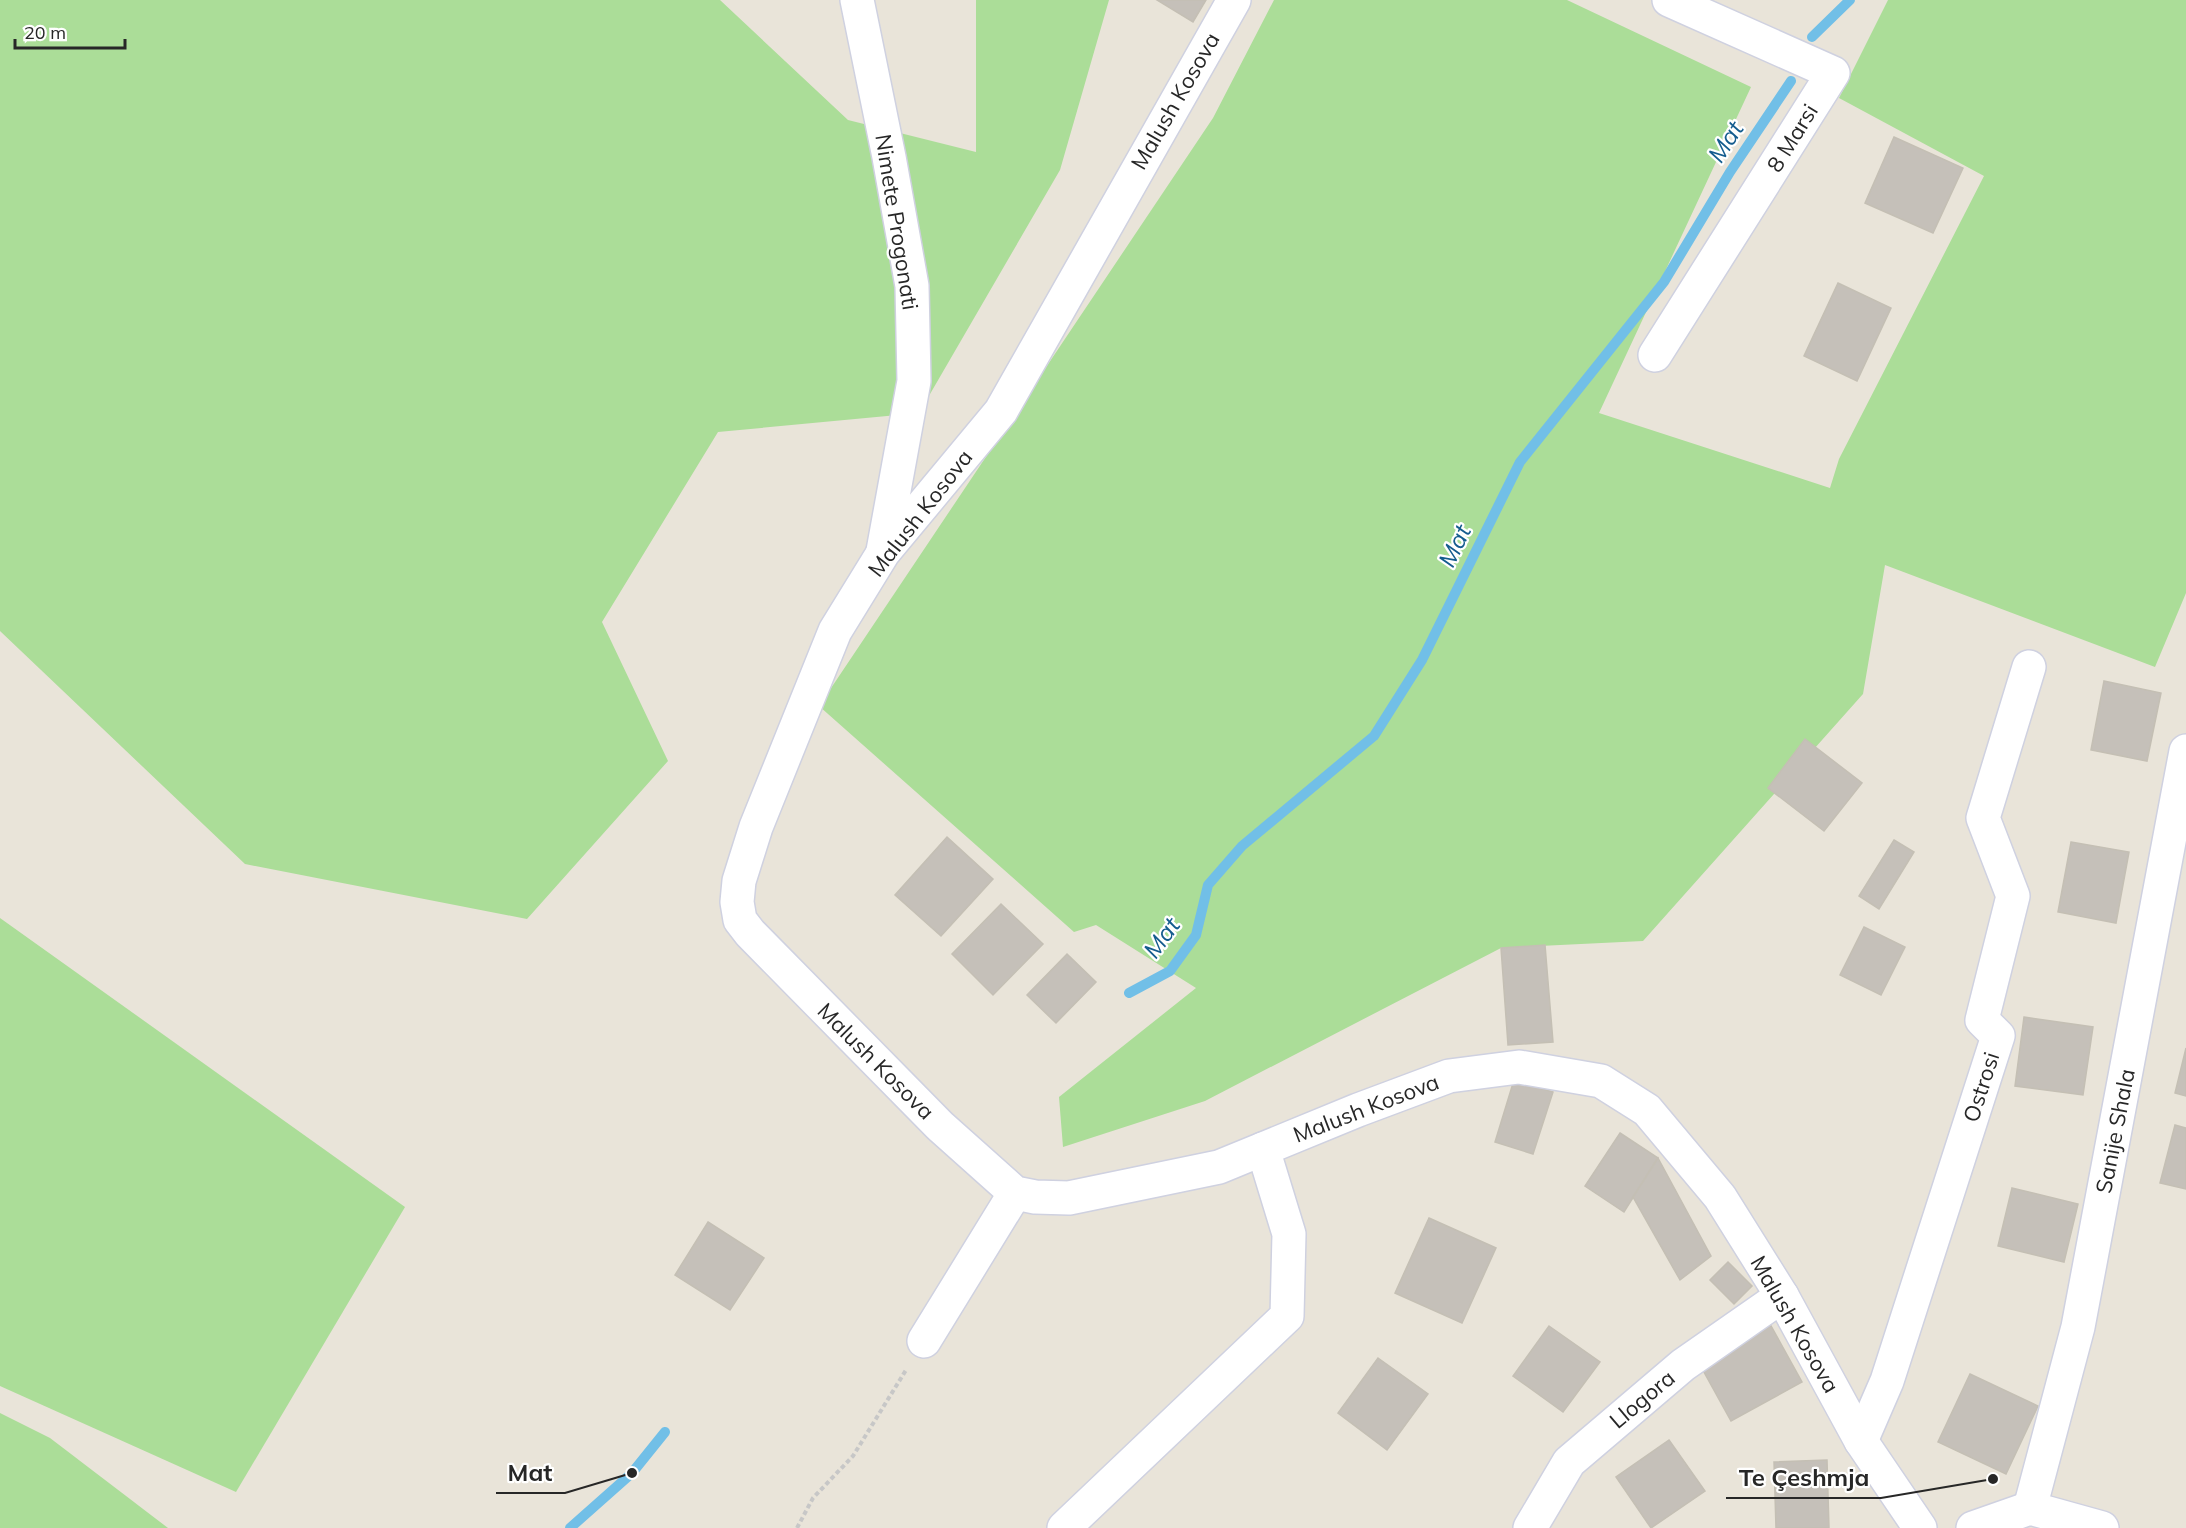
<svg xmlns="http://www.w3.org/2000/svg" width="2186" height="1528" viewBox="0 0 2186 1528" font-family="Mulish,sans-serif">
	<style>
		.green { fill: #abdd98 }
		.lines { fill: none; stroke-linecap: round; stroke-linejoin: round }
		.stream { stroke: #71bfe7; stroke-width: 10 }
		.building { fill: #c5c0b9; stroke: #c4bfb4; stroke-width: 1.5 }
		.minor-casing { stroke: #cfd1e0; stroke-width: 36 }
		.path { stroke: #c7c7c7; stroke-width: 4; stroke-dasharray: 4.5 3; stroke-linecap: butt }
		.minor { stroke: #fff; stroke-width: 33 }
		.labels { text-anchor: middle; stroke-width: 4.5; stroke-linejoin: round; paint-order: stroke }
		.street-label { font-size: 22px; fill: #272727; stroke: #fff }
		.water-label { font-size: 24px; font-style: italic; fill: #145c8e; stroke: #fff }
		.leader { fill: none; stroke: #272727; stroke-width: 2 }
		.callout-dot { fill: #272727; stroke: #fff; stroke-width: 2 }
		.callout-label { font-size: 24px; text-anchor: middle; font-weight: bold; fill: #272727; stroke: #fff; stroke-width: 4.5; stroke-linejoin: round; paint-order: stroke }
	</style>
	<rect width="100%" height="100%" fill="#e9e4d9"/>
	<g class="green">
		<path d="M0 0H720L848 120 976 152V0H1109L1060 170 919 413 718 432 602 622 668 761 527 919 245 864 0 631Z"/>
		<path d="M1274 0H1567L1751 87 1599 413 1830 488 1839 459 1984 176 1839 98 1888 0H2186V593L2155 667 1885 565 1863 694 1643 941 1501 948 1205 1101 1063 1147 1059 1097 1196 988 1096 925 1074 932 819 706 1213 118Z"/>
		<path d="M0 918 405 1207 236 1492 0 1386Z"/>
		<path d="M0 1413 50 1438 168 1528H0Z"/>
	</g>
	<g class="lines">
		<g class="stream">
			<path d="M1812 37 1850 0"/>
			<path d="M1129 993 1170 971 1196 935 1208 885 1242 846 1374 736 1422 660 1520 462 1664 282 1730 172 1791 81"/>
			<path d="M570 1528 632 1473 665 1432"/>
		</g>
	</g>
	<g class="building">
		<path d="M1157 0H1206L1193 22Z"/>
		<path d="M1894 137 1963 168 1933 233 1865 203Z"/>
		<path d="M1838 283 1891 308 1857 381 1804 356Z"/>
		<path d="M2104 681 2161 693 2147 761 2091 750Z"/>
		<path d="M1805 739 1862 783 1824 831 1768 788Z"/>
		<path d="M947 837 993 879 941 936 895 895Z"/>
		<path d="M1894 840 1914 852 1879 909 1859 896Z"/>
		<path d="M2071 842 2129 852 2116 923 2058 912Z"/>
		<path d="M1001 904 1043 944 993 995 952 954Z"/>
		<path d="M1864 927 1905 947 1881 995 1840 975Z"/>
		<path d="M1545 945 1553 1042 1508 1045 1501 948Z"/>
		<path d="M1067 954 1096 982 1056 1023 1027 995Z"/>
		<path d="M2024 1017 2093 1027 2083 1095 2015 1086Z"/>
		<path d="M2186 1048V1096L2175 1093Z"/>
		<path d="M1514 1080 1553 1092 1533 1154 1495 1142Z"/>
		<path d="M2175 1125 2186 1128V1189L2160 1183Z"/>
		<path d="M1620 1133 1658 1158 1624 1212 1585 1186Z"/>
		<path d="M1658 1158 1711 1256 1680 1280 1633 1197Z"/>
		<path d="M2012 1188 2078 1204 2064 1262 1998 1246Z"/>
		<path d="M1429 1218 1496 1248 1462 1323 1395 1293Z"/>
		<path d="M708 1222 764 1258 730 1310 675 1275Z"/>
		<path d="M1728 1262 1752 1286 1734 1304 1710 1280Z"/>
		<path d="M1770 1324 1802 1382 1731 1421 1699 1363Z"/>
		<path d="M1549 1326 1600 1362 1563 1412 1513 1376Z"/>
		<path d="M1378 1358 1428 1394 1387 1450 1338 1413Z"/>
		<path d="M1970 1374 2038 1406 2006 1474 1938 1442Z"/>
		<path d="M1669 1440 1705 1491 1651 1528 1616 1477Z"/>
		<path d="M1827 1460 1829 1528H1776L1774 1462Z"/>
	</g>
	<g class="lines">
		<defs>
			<g id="minor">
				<path d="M857 0 889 157 912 286 914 381 883 551"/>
				<path d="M1234 0 1001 411 883 553 835 631 756 827 739 881 737 902 740 920 750 933 940 1126 1015 1193 1035 1197 1069 1198 1219 1167 1358 1110 1449 1076 1519 1067 1601 1081 1647 1110 1720 1197 1782 1296 1861 1441 1920 1528"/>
				<path d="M1655 355 1833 73 1669 0"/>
				<path d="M924 1341 1015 1193"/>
				<path d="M1861 1441 1887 1381 1998 1036 1982 1020 2013 896 1983 818 2029 667"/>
				<path d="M2030 1508 2078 1327 2186 751"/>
				<path d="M1064 1528 1287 1316 1289 1234 1263 1149"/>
				<path d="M1530 1528 1569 1462 1683 1365 1782 1296"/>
				<path d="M1973 1528 2030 1508 2102 1528"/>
			</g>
		</defs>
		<use href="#minor" class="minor-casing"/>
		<path class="path" d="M797 1528 813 1498 853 1456 906 1370"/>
		<use href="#minor" class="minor"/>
	</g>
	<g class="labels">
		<g class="street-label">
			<text transform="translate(1175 101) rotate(-60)" y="8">Malush Kosova</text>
			<text transform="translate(1792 138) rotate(-58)" y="8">8 Marsi</text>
			<text transform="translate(897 222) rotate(81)" y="8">Nimete Progonati</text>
			<text transform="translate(920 513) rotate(-52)" y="8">Malush Kosova</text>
			<text transform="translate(876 1061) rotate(45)" y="8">Malush Kosova</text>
			<text transform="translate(1981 1087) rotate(-72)" y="8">Ostrosi</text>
			<text transform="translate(1366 1108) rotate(-21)" y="8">Malush Kosova</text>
			<text transform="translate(2115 1131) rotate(-79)" y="8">Sanije Shala</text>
			<text transform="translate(1795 1324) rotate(60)" y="8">Malush Kosova</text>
			<text transform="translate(1642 1399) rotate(-40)" y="8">Llogora</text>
		</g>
		<g class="water-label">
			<text transform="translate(1726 142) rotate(-57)" y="8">Mat</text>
			<text transform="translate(1455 546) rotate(-64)" y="8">Mat</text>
			<text transform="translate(1162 938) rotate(-54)" y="8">Mat</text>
		</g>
	</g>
	<path class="leader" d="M632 1473L565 1493H496M1993 1479L1881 1498H1726"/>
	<g class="callout-dot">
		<circle cx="632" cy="1473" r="6"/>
		<circle cx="1993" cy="1479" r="6"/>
	</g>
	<g class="callout-label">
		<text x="530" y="1481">Mat</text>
		<text x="1804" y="1486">Te Çeshmja</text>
	</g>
	<path d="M15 39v9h110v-9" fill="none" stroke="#272727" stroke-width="3"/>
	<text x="24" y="39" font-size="18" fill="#272727" stroke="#ffffff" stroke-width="4.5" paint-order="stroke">20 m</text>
</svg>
